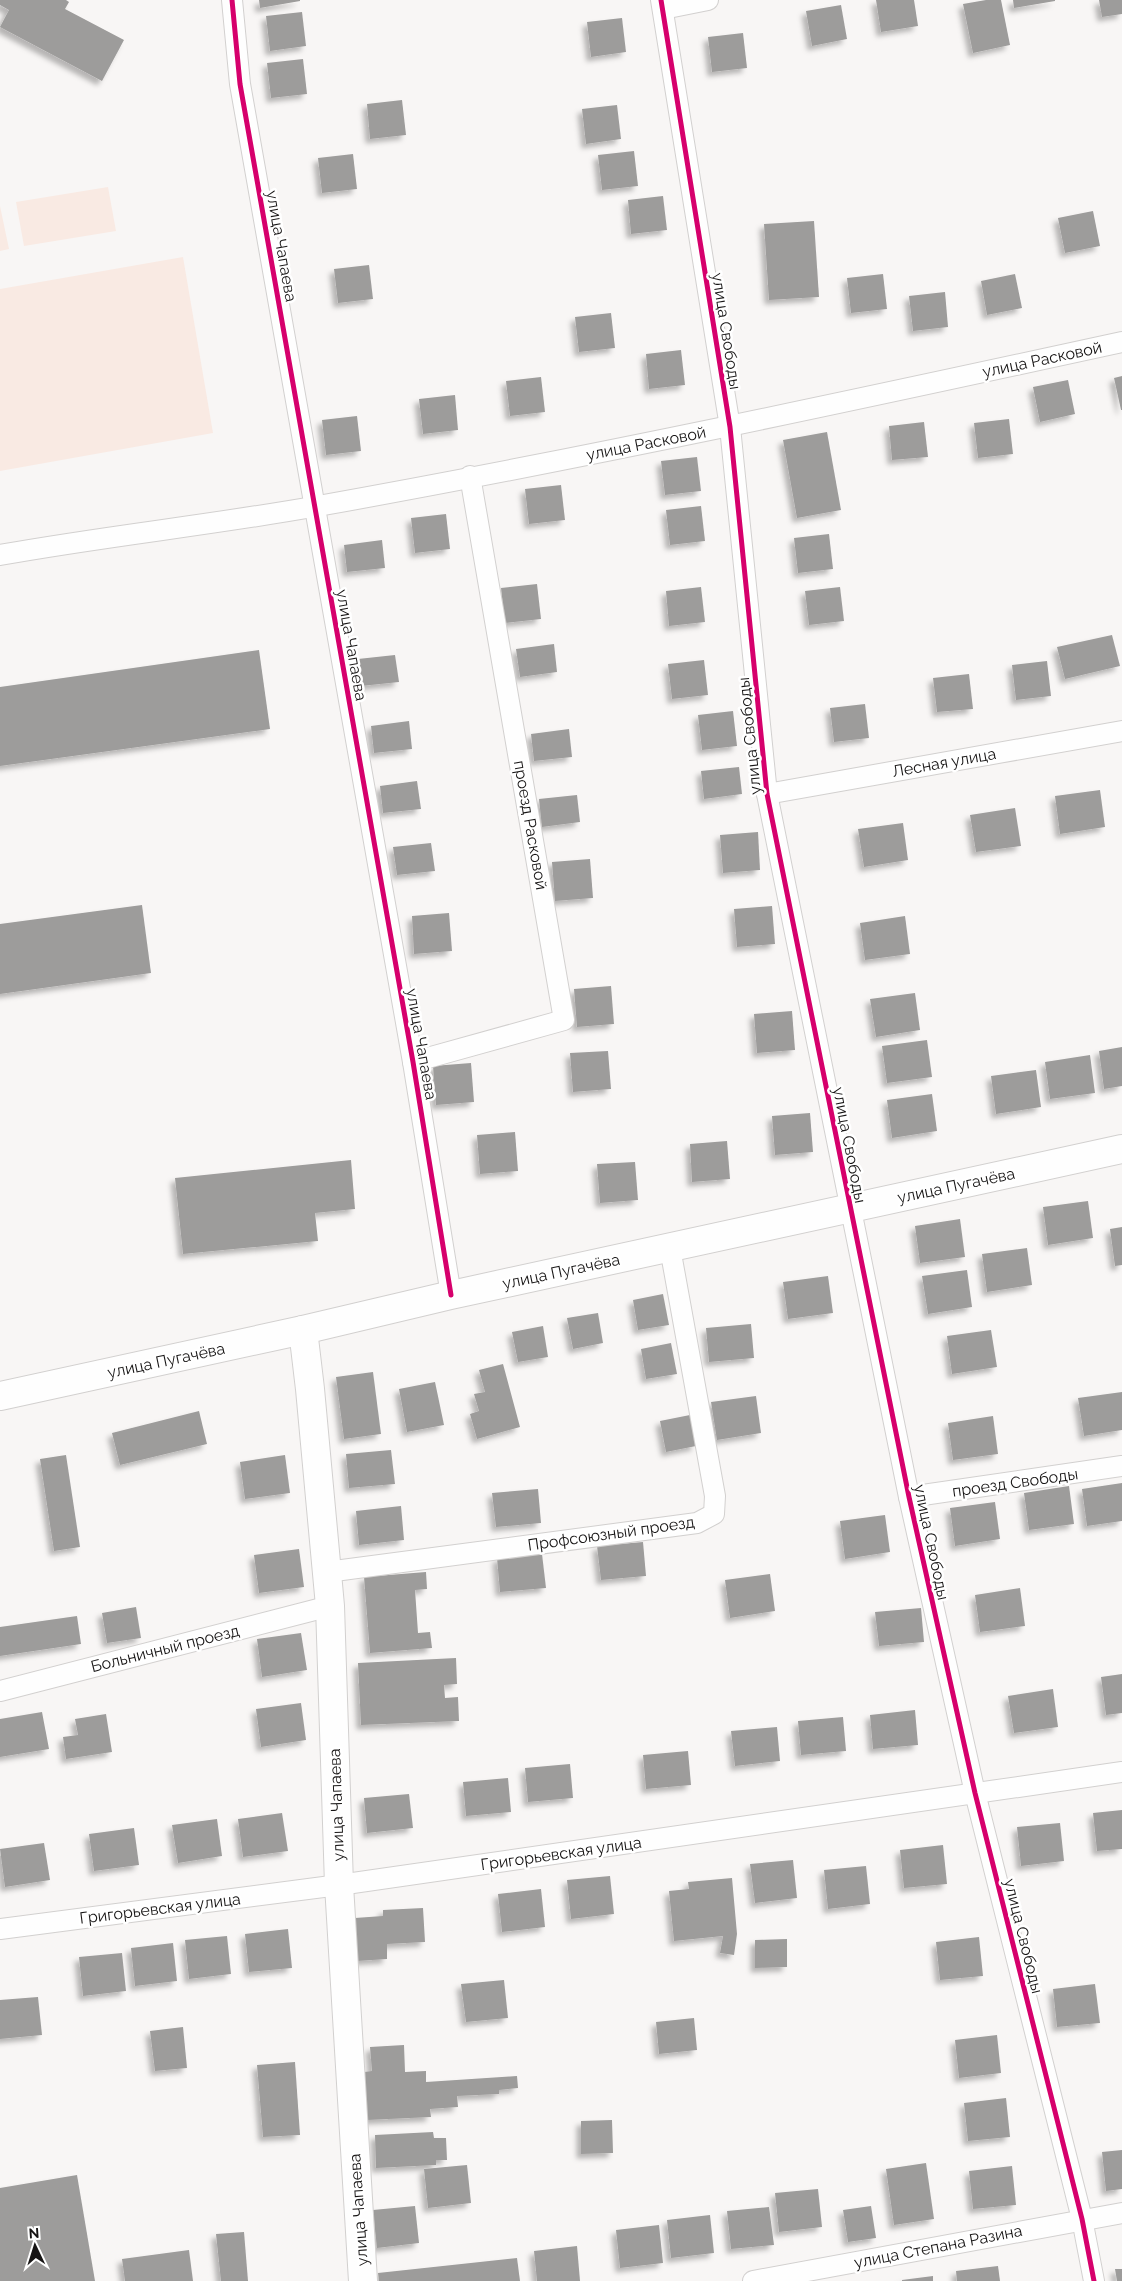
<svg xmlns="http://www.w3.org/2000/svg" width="1122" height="2281" viewBox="0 0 1122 2281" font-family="Raleway,sans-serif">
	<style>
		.green { fill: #f9eae3 }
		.building { fill: #9d9c9b; filter: url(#shadow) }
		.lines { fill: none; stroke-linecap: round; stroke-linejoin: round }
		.minor-casing { stroke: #d2d0cf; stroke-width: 22 }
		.secondary-casing { stroke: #d2d0cf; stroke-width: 30 }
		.minor { stroke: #fefefe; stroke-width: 20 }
		.secondary { stroke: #fefefe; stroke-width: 28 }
		.cycleway-casing { stroke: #fff; stroke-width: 8 }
		.cycleway { stroke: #d6006c; stroke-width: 5 }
		.labels { text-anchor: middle; stroke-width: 5; stroke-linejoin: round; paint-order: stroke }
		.street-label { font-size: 16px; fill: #161414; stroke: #fff }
	</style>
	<defs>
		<filter id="shadow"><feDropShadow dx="-4.5" dy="4.5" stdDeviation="2.5" flood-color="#0004"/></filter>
	</defs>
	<rect width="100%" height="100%" fill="#f8f6f5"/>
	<g class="green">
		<path d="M108 187 116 231 24 246 16 202Z"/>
		<path d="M0 206 9 249 0 251Z"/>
		<path d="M183 257 213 433 0 471V289Z"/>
	</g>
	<g class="building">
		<path d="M0 0H66L69 2 65 9 124 40 102 81 0 27 9 10 0 5Z"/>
		<path d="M259 0H300V1L260 8Z"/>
		<path d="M876 0H914L918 26 881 32Z"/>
		<path d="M986 0H1001L1010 45 973 53 963 4Z"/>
		<path d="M1013 0H1055V1L1014 8Z"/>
		<path d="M1099 0H1122V14L1102 17Z"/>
		<path d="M841 5 847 39 812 46 806 11Z"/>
		<path d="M302 12 306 46 270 51 266 16Z"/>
		<path d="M622 18 626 52 591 57 587 22Z"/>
		<path d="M743 33 747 68 712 72 708 37Z"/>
		<path d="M303 59 307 94 271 98 267 63Z"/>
		<path d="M402 100 406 135 370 139 367 104Z"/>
		<path d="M617 105 621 139 586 144 582 109Z"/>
		<path d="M634 151 638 186 602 190 598 155Z"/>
		<path d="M353 154 357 189 322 193 318 158Z"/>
		<path d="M663 196 667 230 631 234 628 200Z"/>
		<path d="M1093 211 1100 246 1065 253 1058 218Z"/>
		<path d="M814 221 819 297 769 300 764 224Z"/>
		<path d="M369 265 373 299 338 303 334 269Z"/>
		<path d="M883 274 887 309 851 313 847 278Z"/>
		<path d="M1015 274 1022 308 987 315 981 281Z"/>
		<path d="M945 292 948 327 913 331 909 296Z"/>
		<path d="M611 313 615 348 579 352 575 317Z"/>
		<path d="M681 350 685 385 649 389 646 354Z"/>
		<path d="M1122 376V410H1121L1114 378Z"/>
		<path d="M541 377 545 412 510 416 506 381Z"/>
		<path d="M1068 380 1075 414 1040 422 1033 387Z"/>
		<path d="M455 395 458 430 423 434 419 399Z"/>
		<path d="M357 416 361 451 326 455 322 420Z"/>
		<path d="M1009 419 1013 454 978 458 974 423Z"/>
		<path d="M924 422 928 457 892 460 889 426Z"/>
		<path d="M827 432 841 510 797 518 783 440Z"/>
		<path d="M697 457 701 491 665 495 661 461Z"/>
		<path d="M561 485 565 520 529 524 525 489Z"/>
		<path d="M701 506 705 541 670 545 666 510Z"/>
		<path d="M446 514 450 549 415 553 411 518Z"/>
		<path d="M829 534 833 569 798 573 794 538Z"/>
		<path d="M382 540 385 568 347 572 344 545Z"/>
		<path d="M537 584 541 619 505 623 501 588Z"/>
		<path d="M701 587 705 622 669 626 666 591Z"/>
		<path d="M840 587 844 621 809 625 805 591Z"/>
		<path d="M1112 635 1120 666 1065 679 1057 647Z"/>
		<path d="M554 644 557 672 520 677 516 649Z"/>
		<path d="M259 650 270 729 0 766V687Z"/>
		<path d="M395 655 399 682 361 686 358 659Z"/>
		<path d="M704 660 708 695 672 699 668 664Z"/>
		<path d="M1047 661 1051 696 1016 700 1012 665Z"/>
		<path d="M969 674 973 709 937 712 933 678Z"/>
		<path d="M865 704 869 738 834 742 830 708Z"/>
		<path d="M733 711 737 746 702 750 698 715Z"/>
		<path d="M409 721 412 749 374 753 371 726Z"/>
		<path d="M569 729 572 757 534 761 531 734Z"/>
		<path d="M739 767 742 794 704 799 701 771Z"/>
		<path d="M417 781 421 809 383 813 380 786Z"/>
		<path d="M1100 790 1105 827 1060 834 1055 796Z"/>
		<path d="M577 795 580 822 542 827 539 799Z"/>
		<path d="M1015 808 1021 846 976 852 970 815Z"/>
		<path d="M903 823 908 860 864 867 858 829Z"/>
		<path d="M758 832 760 870 723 873 720 835Z"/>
		<path d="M431 843 435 871 397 875 393 847Z"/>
		<path d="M590 859 593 898 555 901 552 862Z"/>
		<path d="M142 905 151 973 0 994V924Z"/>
		<path d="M772 906 775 944 737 947 734 909Z"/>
		<path d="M449 913 452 951 414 954 412 916Z"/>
		<path d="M905 916 910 954 865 960 860 923Z"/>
		<path d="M611 986 614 1024 577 1027 574 989Z"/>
		<path d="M915 993 920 1030 876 1037 870 999Z"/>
		<path d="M792 1011 795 1050 757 1053 754 1014Z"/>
		<path d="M927 1040 932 1077 887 1083 882 1046Z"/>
		<path d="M1122 1047V1086L1104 1089 1099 1051Z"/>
		<path d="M608 1051 611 1089 573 1092 570 1053Z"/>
		<path d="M1090 1055 1095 1093 1050 1099 1045 1062Z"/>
		<path d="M471 1063 474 1102 436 1105 433 1066Z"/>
		<path d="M1036 1070 1041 1107 996 1114 991 1076Z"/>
		<path d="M932 1094 937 1131 892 1138 887 1100Z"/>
		<path d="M810 1113 813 1152 775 1155 772 1116Z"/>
		<path d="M515 1132 518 1171 480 1174 477 1135Z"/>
		<path d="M727 1141 730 1179 692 1182 690 1144Z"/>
		<path d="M351 1160 355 1209 315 1213 318 1241 183 1254 175 1178Z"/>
		<path d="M635 1162 638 1200 600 1203 597 1164Z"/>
		<path d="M1088 1201 1093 1238 1048 1245 1043 1207Z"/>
		<path d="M960 1219 965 1257 920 1263 915 1226Z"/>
		<path d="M1122 1227V1265L1115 1266 1110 1229Z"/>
		<path d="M1027 1248 1032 1285 987 1292 982 1254Z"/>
		<path d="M967 1270 972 1307 928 1314 922 1276Z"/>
		<path d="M828 1276 833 1313 788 1319 783 1282Z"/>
		<path d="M663 1294 669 1325 638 1330 633 1300Z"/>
		<path d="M598 1313 603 1343 573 1349 567 1318Z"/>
		<path d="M751 1324 754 1358 709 1362 706 1328Z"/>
		<path d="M543 1326 548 1357 518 1362 512 1332Z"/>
		<path d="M991 1330 997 1367 952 1374 947 1336Z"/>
		<path d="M671 1343 677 1374 646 1379 641 1349Z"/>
		<path d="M503 1364 520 1427 477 1439 470 1414 479 1411 474 1394 485 1392 479 1370Z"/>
		<path d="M373 1372 381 1434 344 1439 336 1377Z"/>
		<path d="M435 1382 444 1425 407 1432 399 1389Z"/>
		<path d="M1122 1392V1430L1084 1436 1078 1398Z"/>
		<path d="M756 1396 761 1433 717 1440 711 1402Z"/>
		<path d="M199 1411 207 1444 120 1465 112 1433Z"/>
		<path d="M690 1415 696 1446 666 1452 660 1421Z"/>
		<path d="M993 1416 998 1454 953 1460 948 1423Z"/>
		<path d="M391 1450 395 1484 349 1488 346 1454Z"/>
		<path d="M66 1455 80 1547 54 1551 40 1459Z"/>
		<path d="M285 1455 290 1493 245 1499 240 1462Z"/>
		<path d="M1122 1483V1521L1087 1526 1082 1489Z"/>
		<path d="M1069 1486 1074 1524 1029 1530 1024 1493Z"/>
		<path d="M538 1489 541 1523 496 1527 492 1493Z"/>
		<path d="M995 1502 1000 1539 955 1546 950 1508Z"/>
		<path d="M401 1506 404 1540 359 1545 356 1511Z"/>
		<path d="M885 1515 890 1552 845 1559 840 1521Z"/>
		<path d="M643 1542 646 1576 601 1580 597 1546Z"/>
		<path d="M299 1549 304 1587 259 1593 254 1555Z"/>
		<path d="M542 1554 546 1588 500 1592 497 1558Z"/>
		<path d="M426 1572 427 1589 415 1590 418 1633 430 1632 432 1648 370 1653 364 1577Z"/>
		<path d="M770 1574 775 1611 730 1618 725 1580Z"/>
		<path d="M1020 1588 1025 1626 980 1632 975 1595Z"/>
		<path d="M136 1607 141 1638 107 1643 102 1613Z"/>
		<path d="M921 1608 924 1642 879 1646 875 1612Z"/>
		<path d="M77 1616 81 1644 0 1656V1627Z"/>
		<path d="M301 1633 307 1670 262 1677 257 1639Z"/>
		<path d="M456 1658 457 1684 444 1685 445 1698 458 1697 459 1721 361 1725 358 1663Z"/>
		<path d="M1122 1674V1713L1106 1715 1101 1677Z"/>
		<path d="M1053 1689 1058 1727 1014 1733 1008 1696Z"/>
		<path d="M301 1703 306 1740 261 1747 256 1709Z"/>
		<path d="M915 1710 918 1745 873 1749 870 1715Z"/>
		<path d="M42 1712 49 1749 0 1757V1719Z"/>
		<path d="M106 1714 112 1752 66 1759 63 1737 78 1735 75 1719Z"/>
		<path d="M843 1717 846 1751 801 1755 798 1721Z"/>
		<path d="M777 1727 780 1761 735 1766 731 1731Z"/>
		<path d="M688 1751 691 1785 646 1789 643 1755Z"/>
		<path d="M570 1764 573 1798 528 1802 525 1768Z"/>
		<path d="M508 1778 511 1812 466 1816 463 1782Z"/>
		<path d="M409 1794 413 1828 367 1833 364 1798Z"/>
		<path d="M1122 1810V1849L1097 1851 1093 1813Z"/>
		<path d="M282 1813 288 1851 243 1857 238 1819Z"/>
		<path d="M217 1819 222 1856 178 1863 172 1825Z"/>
		<path d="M1060 1823 1064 1861 1021 1866 1017 1827Z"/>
		<path d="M134 1828 139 1865 94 1871 89 1834Z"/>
		<path d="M44 1843 50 1880 5 1887 0 1849Z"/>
		<path d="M943 1845 947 1884 904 1888 900 1850Z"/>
		<path d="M793 1860 797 1898 755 1903 750 1864Z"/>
		<path d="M866 1866 870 1904 828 1909 824 1870Z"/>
		<path d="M610 1876 614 1914 571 1919 567 1880Z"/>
		<path d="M732 1878 737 1934 734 1955 720 1953 723 1936 674 1941 669 1891 689 1889 688 1882Z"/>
		<path d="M541 1889 545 1927 502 1932 498 1894Z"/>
		<path d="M423 1908 425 1942 387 1944V1959L357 1961 355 1918 383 1916V1910Z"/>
		<path d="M288 1929 292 1968 249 1972 245 1934Z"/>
		<path d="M227 1936 231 1974 189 1979 185 1940Z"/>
		<path d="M979 1937 983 1976 940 1980 936 1942Z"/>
		<path d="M787 1939V1967L755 1968V1940Z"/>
		<path d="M173 1943 177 1981 135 1986 131 1948Z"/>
		<path d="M122 1953 126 1991 83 1996 79 1957Z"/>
		<path d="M504 1980 508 2018 466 2022 461 1984Z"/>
		<path d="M1095 1984 1100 2023 1057 2027 1053 1989Z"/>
		<path d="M38 1997 42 2035 0 2039V2000Z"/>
		<path d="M694 2018 697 2050 659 2054 656 2022Z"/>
		<path d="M183 2027 187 2068 155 2071 150 2031Z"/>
		<path d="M997 2035 1001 2073 959 2078 955 2040Z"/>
		<path d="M404 2045 405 2072 426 2071V2082L517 2076 518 2088 499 2090V2094L457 2096 458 2107 430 2109 431 2117 367 2120 364 2072 372 2071 370 2047Z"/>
		<path d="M295 2062 300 2135 263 2137 257 2065Z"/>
		<path d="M1006 2098 1010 2137 968 2141 964 2103Z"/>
		<path d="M612 2120 613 2153 581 2154V2121Z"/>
		<path d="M433 2132 434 2138H446L447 2160H436V2165L376 2168 375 2135Z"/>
		<path d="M1122 2150V2189L1106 2191 1102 2152Z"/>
		<path d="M926 2163 934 2219 894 2225 886 2169Z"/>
		<path d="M467 2165 471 2203 428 2208 424 2169Z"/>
		<path d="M1012 2166 1016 2205 973 2209 969 2171Z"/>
		<path d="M77 2175 95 2281H0V2188Z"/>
		<path d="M818 2189 822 2227 779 2232 775 2193Z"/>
		<path d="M415 2206 419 2243 377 2248 373 2210Z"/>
		<path d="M871 2206 876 2238 848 2242 843 2210Z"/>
		<path d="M769 2207 774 2245 731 2249 727 2211Z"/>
		<path d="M710 2215 714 2253 671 2258 667 2220Z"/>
		<path d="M659 2225 663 2263 620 2268 616 2230Z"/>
		<path d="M244 2232 248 2281H221L216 2234Z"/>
		<path d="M577 2246 580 2281H537L534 2251Z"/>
		<path d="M189 2250 193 2281H125L122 2259Z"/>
		<path d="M517 2258 520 2281H379L378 2273Z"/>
		<path d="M998 2266 1000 2281H957L956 2271Z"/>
		<path d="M1115 2269H1122V2281H1117Z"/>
		<path d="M933 2276V2281H902V2280Z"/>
	</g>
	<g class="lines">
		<defs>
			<g id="minor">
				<path d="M232 0 240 84 413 1062 451 1295"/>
				<path d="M661 0 730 427 767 794 909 1497 975 1793 1082 2219 1094 2281"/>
				<path d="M663 9 708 0"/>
				<path d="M0 555C105 536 212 525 318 506 587 458 855 400 1122 342"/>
				<path d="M767 794 1122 731"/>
				<path d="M413 1062 564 1020 470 476"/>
				<path d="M909 1497 1122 1466"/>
				<path d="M327 1572 697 1523 714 1514 715 1496 670 1248"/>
				<path d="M0 1691 330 1606"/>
				<path d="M0 1929 339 1885 1122 1772"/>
				<path d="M753 2281 1122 2213"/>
			</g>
			<g id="secondary">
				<path d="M303 1330 310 1389 330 1606 339 1885 363 2281"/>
				<path d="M0 1396 303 1330 451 1295 1122 1149"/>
			</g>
		</defs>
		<use href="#minor" class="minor-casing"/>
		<use href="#secondary" class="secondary-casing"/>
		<use href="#minor" class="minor"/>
		<use href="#secondary" class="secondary"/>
		<defs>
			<g id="cycleway">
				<path d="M232 0 240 84 413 1062 451 1295"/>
				<path d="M661 0 730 427 767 794 909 1497 975 1793 1082 2219 1094 2281"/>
			</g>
		</defs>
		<use href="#cycleway" class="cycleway-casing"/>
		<use href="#cycleway" class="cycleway"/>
	</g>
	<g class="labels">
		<g class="street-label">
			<text transform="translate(282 246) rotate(80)" y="6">улица Чапаева</text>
			<text transform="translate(727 331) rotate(81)" y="6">улица Свободы</text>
			<text transform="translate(1042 359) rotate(-12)" y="6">улица Расковой</text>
			<text transform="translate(646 443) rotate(-11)" y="6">улица Расковой</text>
			<text transform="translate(352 645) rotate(80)" y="6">улица Чапаева</text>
			<text transform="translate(749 736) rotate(-96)" y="6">улица Свободы</text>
			<text transform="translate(944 762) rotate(-10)" y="6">Лесная улица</text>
			<text transform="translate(531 825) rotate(80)" y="6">проезд Расковой</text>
			<text transform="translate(422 1044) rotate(80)" y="6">улица Чапаева</text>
			<text transform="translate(850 1145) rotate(79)" y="6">улица Свободы</text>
			<text transform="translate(956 1185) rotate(-12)" y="6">улица Пугачёва</text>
			<text transform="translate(561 1271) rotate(-12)" y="6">улица Пугачёва</text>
			<text transform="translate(166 1360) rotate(-12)" y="6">улица Пугачёва</text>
			<text transform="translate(1015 1482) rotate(-8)" y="6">проезд Свободы</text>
			<text transform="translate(611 1533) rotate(-8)" y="6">Профсоюзный проезд</text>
			<text transform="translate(932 1542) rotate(78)" y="6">улица Свободы</text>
			<text transform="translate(165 1648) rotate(-14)" y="6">Больничный проезд</text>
			<text transform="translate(336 1805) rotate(-92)" y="6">улица Чапаева</text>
			<text transform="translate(561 1853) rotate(-8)" y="6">Григорьевская улица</text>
			<text transform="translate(160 1908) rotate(-7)" y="6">Григорьевская улица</text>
			<text transform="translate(1024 1936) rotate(76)" y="6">улица Свободы</text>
			<text transform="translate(358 2210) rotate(-94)" y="6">улица Чапаева</text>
			<text transform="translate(938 2246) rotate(-11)" y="6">улица Степана Разина</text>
		</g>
	</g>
	<g transform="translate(35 2246) rotate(356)" stroke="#ffffff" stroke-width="4" paint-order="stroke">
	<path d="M0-4L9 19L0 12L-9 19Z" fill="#161414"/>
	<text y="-8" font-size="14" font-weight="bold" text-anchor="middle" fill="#161414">N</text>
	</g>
</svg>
